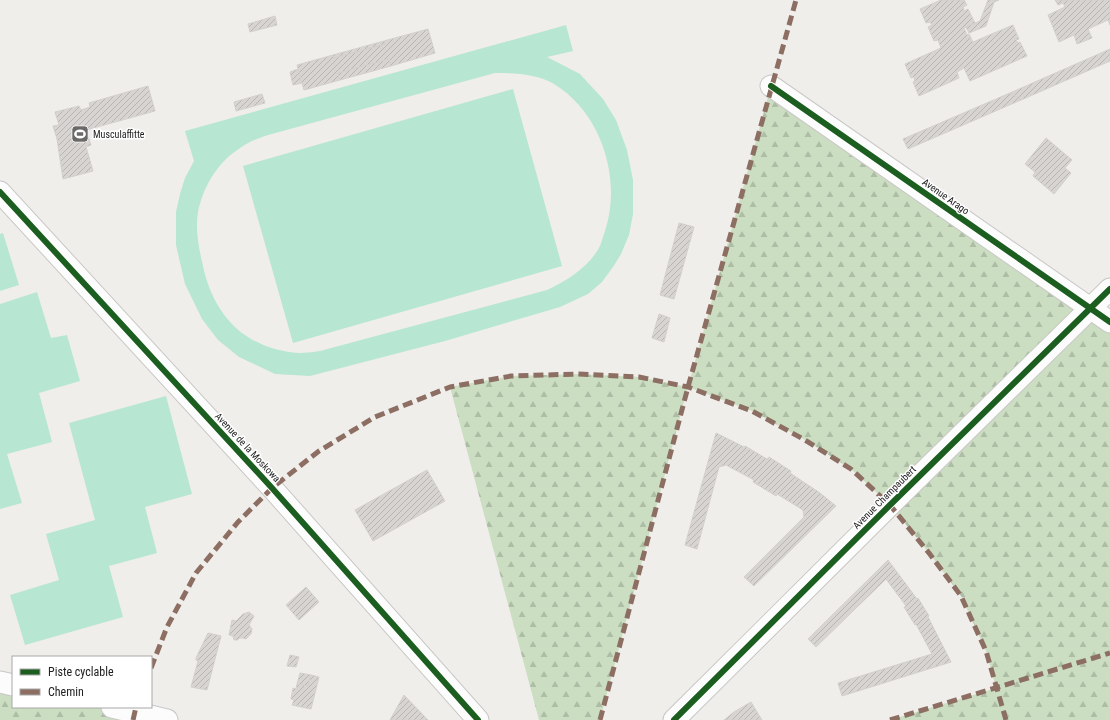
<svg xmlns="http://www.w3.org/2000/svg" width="1110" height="720" viewBox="0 0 1110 720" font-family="'Roboto Condensed',sans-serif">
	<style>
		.forest { fill: url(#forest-firs) }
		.pitch { fill: #b7e6d2; fill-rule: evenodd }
		.building { fill: url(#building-hatch); stroke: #d3d0cc }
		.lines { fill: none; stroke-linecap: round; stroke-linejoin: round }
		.street-casing { stroke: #c9c8c7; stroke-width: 23 }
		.street { stroke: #fdfcfc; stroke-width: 21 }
		.quiet { stroke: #8d6e63; stroke-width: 5; stroke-dasharray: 10 5; stroke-linecap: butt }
		.cycleway-casing { stroke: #fff; stroke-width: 8 }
		.cycleway { stroke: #1b5e20; stroke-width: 6 }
		.labels { text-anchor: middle; stroke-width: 3; stroke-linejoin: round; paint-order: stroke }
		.poi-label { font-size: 10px; fill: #222; stroke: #fff; text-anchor: start }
		.street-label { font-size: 10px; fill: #222; stroke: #fff }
	</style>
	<defs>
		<pattern id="forest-firs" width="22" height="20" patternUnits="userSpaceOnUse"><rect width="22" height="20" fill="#cbdec1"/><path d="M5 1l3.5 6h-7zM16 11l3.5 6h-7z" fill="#aebea6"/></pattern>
		<pattern id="building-hatch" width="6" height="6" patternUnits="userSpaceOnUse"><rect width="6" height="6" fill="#d7d4d2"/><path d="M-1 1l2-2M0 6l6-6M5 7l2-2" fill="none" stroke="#b8b6b4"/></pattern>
	</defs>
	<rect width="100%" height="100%" fill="#f0eeeb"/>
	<g class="forest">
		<path d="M771 86 1110 322V720H890L996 688 986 651 961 596 929 553 890 505 851 469 805 440 752 411 688 387 600 720H539L450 387 511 376 578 374 639 377 688 387Z"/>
		<path d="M0 682 13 685V707H112L167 720H0Z"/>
	</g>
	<g class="pitch">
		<path d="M566 25 573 51 547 57 580 74 603 99 616 120 627 150 633 180V214L629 235 621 254 613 267 602 282 588 294 560 307 445 341 310 376 275 374 239 357 218 340 202 319 185 284 176 245V212L180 194 185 178 194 161 185 131ZM495 73C515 73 537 74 554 84 602 113 622 180 605 231 603 236 602 241 600 246 589 267 568 280 547 290L320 351C313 352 305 353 299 353 279 352 258 345 242 333 221 317 208 291 203 266 199 249 195 230 198 212 206 174 231 146 268 135Z"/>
		<path d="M513 89 562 266 293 343 243 166Z"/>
		<path d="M3 233 19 285 0 291V234Z"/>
		<path d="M37 292 51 338 67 335 80 381 39 393 52 442 7 454 22 503 0 509V304Z"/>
		<path d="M166 396 192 494 145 507 157 553 109 566 123 617 25 645 10 595 59 580 46 534 95 520 69 423Z"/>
	</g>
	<g class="building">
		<path d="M941 0H964L967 5 963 7 964 11 968 9 975 23 964 28 967 35 969 34 973 42 1013 25 1019 39 1016 40 1018 43 1020 42 1027 56 970 81 964 68 957 72 959 78 919 96 913 82 915 81 914 77 911 78 905 64 941 48 938 40 934 41 928 27 932 25 930 22 926 23 920 9Z"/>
		<path d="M988 0H999L994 2 986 26 969 33 966 27 980 21Z"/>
		<path d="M1055 0H1110V25L1108 20 1088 29 1092 38 1077 44 1074 35 1059 42 1048 15 1065 7 1063 3 1058 5Z"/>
		<path d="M275 16 277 25 250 32 248 24Z"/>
		<path d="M428 29 435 53 391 66 389 59 338 73 340 80 304 90 297 65 333 55 334 58 385 44 384 41Z"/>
		<path d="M384 41 385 44 334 58 333 55Z"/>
		<path d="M1110 49V61L1021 100 1010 93Z"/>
		<path d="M389 59 391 66 340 80 338 73Z"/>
		<path d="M298 69 302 83 293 85 290 72Z"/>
		<path d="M148 86 155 111 86 130 91 145 86 147 93 171 63 179 57 139 53 126 59 125 55 112 79 106 81 110 90 107 89 103Z"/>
		<path d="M1010 93 1021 100 908 149 903 139Z"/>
		<path d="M262 94 265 103 236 111 234 102Z"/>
		<path d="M1046 138 1072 160 1065 168 1071 173 1054 194 1033 176 1035 172 1025 164Z"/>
		<path d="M679 223 694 227 674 299 660 295Z"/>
		<path d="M659 314 670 318 664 342 652 338Z"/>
		<path d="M716 433 744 447 745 446 767 459 769 457 791 471 790 473 820 493 836 506 754 586 744 577 804 517 803 510 777 494 776 496 753 482 754 480 726 465 719 467 697 549 685 545Z"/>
		<path d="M427 470 445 501 373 541 355 510Z"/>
		<path d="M888 560 917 599 918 598 929 616 928 617 951 662 842 696 838 683 932 654 916 624 915 625 904 607 906 606 886 579 816 647 808 639Z"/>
		<path d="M306 587 319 602 299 620 286 605Z"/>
		<path d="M249 612 254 616 249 625 252 629 251 634 246 639 243 638H240L237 640H234L233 636 229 635 232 620 236 621 243 614Z"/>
		<path d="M208 633 221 636 207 690 191 687 198 661 196 660V658Z"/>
		<path d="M290 655 299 657 296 667 287 666Z"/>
		<path d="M300 673 311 675 308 686 297 684Z"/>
		<path d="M311 675 319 677 311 709 292 705 294 700 291 699 293 688 296 689 297 684 308 686Z"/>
		<path d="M404 695 428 720H390Z"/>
		<path d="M751 702 762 720H724L734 712Z"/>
	</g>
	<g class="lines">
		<defs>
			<g id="street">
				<path d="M771 86 1110 322"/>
				<path d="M0 192 272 488 478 720"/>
				<path d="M0 682 13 685"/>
				<path d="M112 707 167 720"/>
				<path d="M674 720 890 505 1110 289"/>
			</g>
		</defs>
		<use href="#street" class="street-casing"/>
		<use href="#street" class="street"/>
		<g class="quiet">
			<path d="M151 668 167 627 196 573 238 522 272 488 319 451 375 417 450 387 511 376 578 374 639 377 688 387 752 411 805 440 851 469 890 505 929 553 961 596 986 651 1006 720"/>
			<path d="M133 720 136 707"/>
			<path d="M600 720 688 387 796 0"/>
			<path d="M890 720 1110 653"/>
		</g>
		<defs>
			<g id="cycleway">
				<path d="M771 86 1110 322"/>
				<path d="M0 192 272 488 478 720"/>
				<path d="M674 720 890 505 1110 289"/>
			</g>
		</defs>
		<use href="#cycleway" class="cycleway-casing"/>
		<use href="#cycleway" class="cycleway"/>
	</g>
	<defs>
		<symbol id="stadium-square" viewBox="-11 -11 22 22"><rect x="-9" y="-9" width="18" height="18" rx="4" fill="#6a6968" stroke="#fff"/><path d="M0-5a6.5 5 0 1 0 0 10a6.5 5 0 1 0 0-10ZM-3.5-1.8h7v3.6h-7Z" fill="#fff"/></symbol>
	</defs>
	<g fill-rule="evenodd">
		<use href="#stadium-square" x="70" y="124" width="20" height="20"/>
	</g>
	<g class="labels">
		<g class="poi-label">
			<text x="93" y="138">Musculaffitte</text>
		</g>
		<g class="street-label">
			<text transform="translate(946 196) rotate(35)" y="4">Avenue Arago</text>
			<text transform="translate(248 447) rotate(47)" y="4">Avenue de la Moskowa</text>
			<text transform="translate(884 497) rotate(-45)" y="4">Avenue Champaubert</text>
		</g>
	</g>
	<rect x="12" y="656" width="140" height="52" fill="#ffffff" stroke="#a7a7a7"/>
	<rect x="20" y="669" width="20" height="6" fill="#1b5e20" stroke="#a7a7a7"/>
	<text x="48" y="676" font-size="12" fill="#222222">Piste cyclable</text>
	<rect x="20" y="689" width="20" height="6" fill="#8d6e63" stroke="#a7a7a7"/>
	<text x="48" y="696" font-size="12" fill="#222222">Chemin</text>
</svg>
